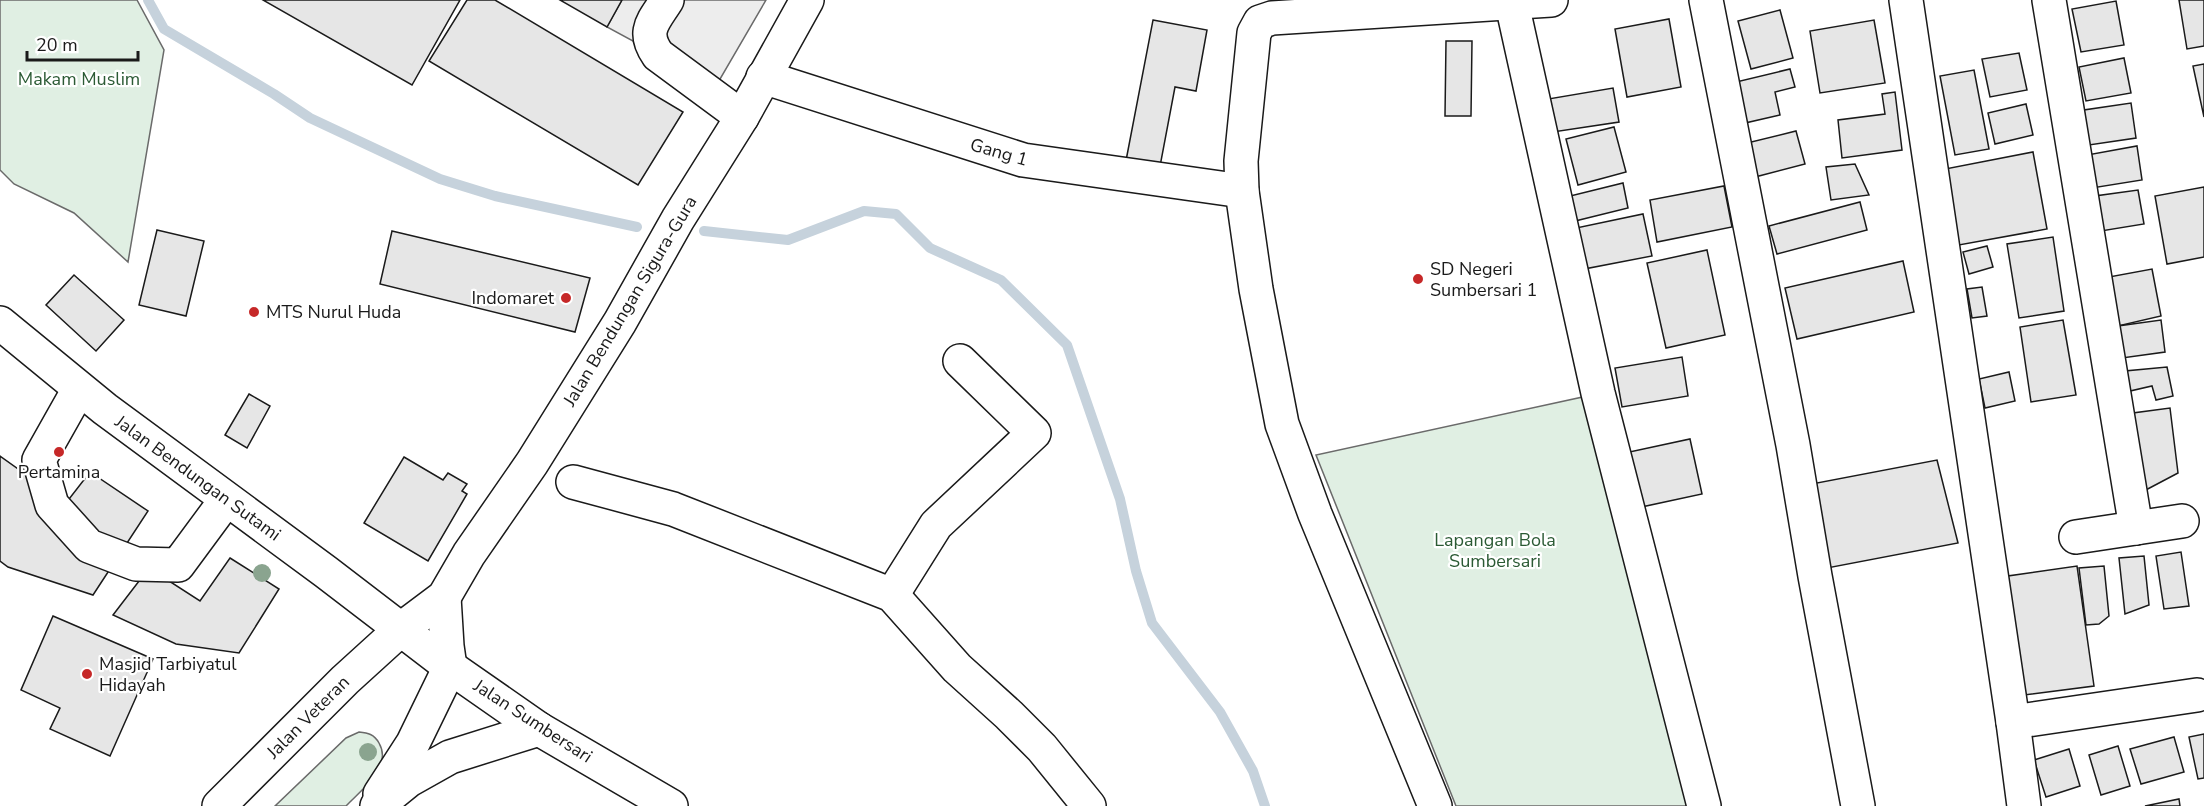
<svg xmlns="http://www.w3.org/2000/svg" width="2204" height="806" viewBox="0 0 2204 806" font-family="'Nunito Sans',sans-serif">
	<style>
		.green { fill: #e0efe3; stroke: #6a6a6a; stroke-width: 1.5 }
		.parking { fill: #ededed; stroke: #6a6a6a; stroke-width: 1.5 }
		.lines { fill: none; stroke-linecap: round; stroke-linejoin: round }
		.stream { stroke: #c6d2dc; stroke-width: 10 }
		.building { fill: #e6e6e6; stroke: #1a1a1a; stroke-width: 1.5 }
		.minor-casing { stroke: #1a1a1a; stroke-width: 36 }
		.major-casing { stroke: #1a1a1a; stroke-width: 36 }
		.minor { stroke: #fff; stroke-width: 33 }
		.major { stroke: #fff; stroke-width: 33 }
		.tree { fill: #8aa48f }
		.poi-dot { fill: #c62828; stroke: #fff; stroke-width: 2 }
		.labels { text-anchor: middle; stroke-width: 4.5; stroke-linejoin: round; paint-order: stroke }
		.park-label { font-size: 18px; fill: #2b5a34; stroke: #fff }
		.street-label { font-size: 18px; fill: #1a1a1a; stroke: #fff }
		.poi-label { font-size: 18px; fill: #1a1a1a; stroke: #fff; text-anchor: start }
	</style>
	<rect width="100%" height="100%" fill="#fff"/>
	<g class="green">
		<path d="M0 0H137L164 50 128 262 74 213 14 184 0 170Z"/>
		<path d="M1592 395 1688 794 1686 806H1456L1316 455Z"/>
		<path d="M359 732C368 733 374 734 379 743 393 767 361 790 346 806H275L346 738Z"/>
	</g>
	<path class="parking" d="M622 0H766L716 86 607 27Z"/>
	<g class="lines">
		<g class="stream">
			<path d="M148 0 164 29 274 94 310 118 440 179 495 196 637 227"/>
			<path d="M704 231 788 240 864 211 896 214 930 248 1001 280 1067 345 1120 499 1136 571 1152 623 1220 712 1253 771 1265 806"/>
		</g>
	</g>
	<g class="building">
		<path d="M263 0H460L412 85Z"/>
		<path d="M467 0H495L683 112 638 185 429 61Z"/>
		<path d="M560 0H622L607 27Z"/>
		<path d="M2179 0H2204V46L2187 49Z"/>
		<path d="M2116 1 2124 45 2081 52 2072 9Z"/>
		<path d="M1780 10 1793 58 1751 69 1738 21Z"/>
		<path d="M1669 19 1681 87 1627 97 1615 29Z"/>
		<path d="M1153 20 1207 30 1196 91 1175 87 1158 177 1124 171Z"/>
		<path d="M1874 20 1885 83 1820 93 1810 31Z"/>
		<path d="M1446 41H1472L1471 116H1445Z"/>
		<path d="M2019 53 2027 90 1990 97 1982 59Z"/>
		<path d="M2124 58 2131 93 2086 101 2079 67Z"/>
		<path d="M2204 64V117L2193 66Z"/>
		<path d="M1790 69 1795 87 1775 92 1780 115 1745 123 1736 82Z"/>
		<path d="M1974 70 1989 149 1955 155 1940 76Z"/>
		<path d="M1613 88 1619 122 1553 132 1548 99Z"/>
		<path d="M1895 92 1902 150 1842 158 1838 120 1885 114 1882 94Z"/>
		<path d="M2131 103 2136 138 2089 145 2084 110Z"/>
		<path d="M2026 104 2033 135 1995 144 1988 113Z"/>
		<path d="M1614 127 1626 172 1578 185 1566 139Z"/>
		<path d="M1796 131 1805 164 1755 177 1747 143Z"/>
		<path d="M2137 146 2142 180 2092 188 2087 155Z"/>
		<path d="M2033 152 2047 229 1959 245 1945 169Z"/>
		<path d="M1855 164 1869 195 1831 200 1826 167Z"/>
		<path d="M1623 183 1628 208 1567 223 1562 198Z"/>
		<path d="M1724 186 1732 227 1657 242 1650 200Z"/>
		<path d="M2204 187V257L2167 264 2155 196Z"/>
		<path d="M2138 190 2144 224 2101 231 2095 196Z"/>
		<path d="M1860 202 1867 230 1777 254 1769 226Z"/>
		<path d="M1643 214 1652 256 1584 269 1576 228Z"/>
		<path d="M157 230 204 241 186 316 139 305Z"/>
		<path d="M392 231 590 278 575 332 380 284Z"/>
		<path d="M2053 237 2064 311 2019 318 2007 244Z"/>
		<path d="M1987 246 1993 267 1969 274 1963 252Z"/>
		<path d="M1707 250 1725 335 1666 348 1647 263Z"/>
		<path d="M1903 261 1914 312 1797 339 1785 288Z"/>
		<path d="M2152 269 2161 316 2118 326 2098 279Z"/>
		<path d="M74 275 124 320 96 351 46 305Z"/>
		<path d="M1982 287 1987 316 1972 318 1967 289Z"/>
		<path d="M2063 320 2076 395 2031 402 2020 327Z"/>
		<path d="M2161 320 2165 352 2122 358 2118 326Z"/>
		<path d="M1682 357 1688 396 1622 407 1615 368Z"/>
		<path d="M2167 367 2173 396 2156 400 2152 386 2130 391 2125 371Z"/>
		<path d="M2009 372 2015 401 1985 408 1979 379Z"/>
		<path d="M249 394 270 406 247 448 225 435Z"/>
		<path d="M2170 408 2178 473 2142 492 2133 413Z"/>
		<path d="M1690 439 1702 494 1632 509 1620 454Z"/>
		<path d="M0 456 66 503 90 472 148 511 93 595 8 567 0 561Z"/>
		<path d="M404 457 443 480 448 473 467 484 462 491 467 494 428 561 364 523Z"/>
		<path d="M1937 460 1958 543 1822 569 1801 486Z"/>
		<path d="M2181 552 2189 606 2164 609 2156 556Z"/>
		<path d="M2144 556 2149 605 2125 614 2119 558Z"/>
		<path d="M230 558 279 589 239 653 176 644 113 615 149 568 200 601Z"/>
		<path d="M2077 566 2094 686 2024 695 2008 576Z"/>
		<path d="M2104 566 2109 616 2099 624 2086 625 2079 568Z"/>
		<path d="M53 616 153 659 110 756 50 729 60 708 21 690Z"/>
		<path d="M2204 734V778L2198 779 2189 737Z"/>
		<path d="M2174 737 2184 772 2141 784 2130 749Z"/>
		<path d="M2118 746 2130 786 2101 795 2089 755Z"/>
		<path d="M2069 749 2080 786 2046 797 2034 760Z"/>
		<path d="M2179 799 2180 806H2145Z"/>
	</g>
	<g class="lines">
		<defs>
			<g id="minor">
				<path d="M667 0C654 21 641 31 658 55L742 117"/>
				<path d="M1706 0 1793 445 1815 576 1858 806"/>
				<path d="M1906 0 2013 722 2024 806"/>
				<path d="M2049 0 2136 528"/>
				<path d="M1512 4 1598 393 1704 806"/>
				<path d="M763 77 1023 160 1242 191"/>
				<path d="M79 389 39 460 52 505 89 546 136 564 178 565 226 500"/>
				<path d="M573 482 673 509 892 595 957 668 1009 715 1042 748 1089 806"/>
				<path d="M2076 537 2182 521"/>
				<path d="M892 595 936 525 1034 433 960 361"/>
				<path d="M2013 722 2197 695"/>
				<path d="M1435 806 1315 514 1282 424 1256 289 1242 191 1241 161 1254 33 1260 22 1272 18 1551 0"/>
			</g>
			<g id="major">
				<path d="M0 323 105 409 326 572 450 667 539 729 671 806"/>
				<path d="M444 597 447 646 450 667"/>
				<path d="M380 794 413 743 450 667"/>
				<path d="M219 806 345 680 400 630 444 597 469 554 532 463 620 322 678 219 742 117 807 0"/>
				<path d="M377 806 409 780 450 757 539 729"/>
			</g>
		</defs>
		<use href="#minor" class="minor-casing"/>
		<use href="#major" class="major-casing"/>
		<use href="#minor" class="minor"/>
		<use href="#major" class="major"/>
	</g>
	<g class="tree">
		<circle cx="262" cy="573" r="9"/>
		<circle cx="368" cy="752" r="9"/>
	</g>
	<g class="poi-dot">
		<circle cx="1418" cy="279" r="6"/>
		<circle cx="566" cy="298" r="6"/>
		<circle cx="254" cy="312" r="6"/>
		<circle cx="59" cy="452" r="6"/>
		<circle cx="87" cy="674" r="6"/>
	</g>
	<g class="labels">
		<g class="park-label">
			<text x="79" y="85">Makam Muslim</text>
			<text x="1495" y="546">Lapangan Bola<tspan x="1495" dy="21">Sumbersari</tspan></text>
		</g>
		<g class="street-label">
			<text transform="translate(999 152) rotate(16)" y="6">Gang 1</text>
			<text transform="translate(630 301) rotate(-59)" y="6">Jalan Bendungan Sigura-Gura</text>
			<text transform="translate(198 478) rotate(36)" y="6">Jalan Bendungan Sutami</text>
			<text transform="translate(308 717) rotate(-45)" y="6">Jalan Veteran</text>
			<text transform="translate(533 721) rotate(33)" y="6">Jalan Sumbersari</text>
		</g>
		<g class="poi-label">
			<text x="1430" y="275">SD Negeri<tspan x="1430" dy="21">Sumbersari 1</tspan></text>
			<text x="554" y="304" text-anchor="end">Indomaret</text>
			<text x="266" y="318">MTS Nurul Huda</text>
			<text x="59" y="478" text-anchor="middle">Pertamina</text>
			<text x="99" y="670">Masjid Tarbiyatul<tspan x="99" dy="21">Hidayah</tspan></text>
		</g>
	</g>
	<path d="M27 51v9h111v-9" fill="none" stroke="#1a1a1a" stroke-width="3"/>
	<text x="36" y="51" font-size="18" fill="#1a1a1a" stroke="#ffffff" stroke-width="4.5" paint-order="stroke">20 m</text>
</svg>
